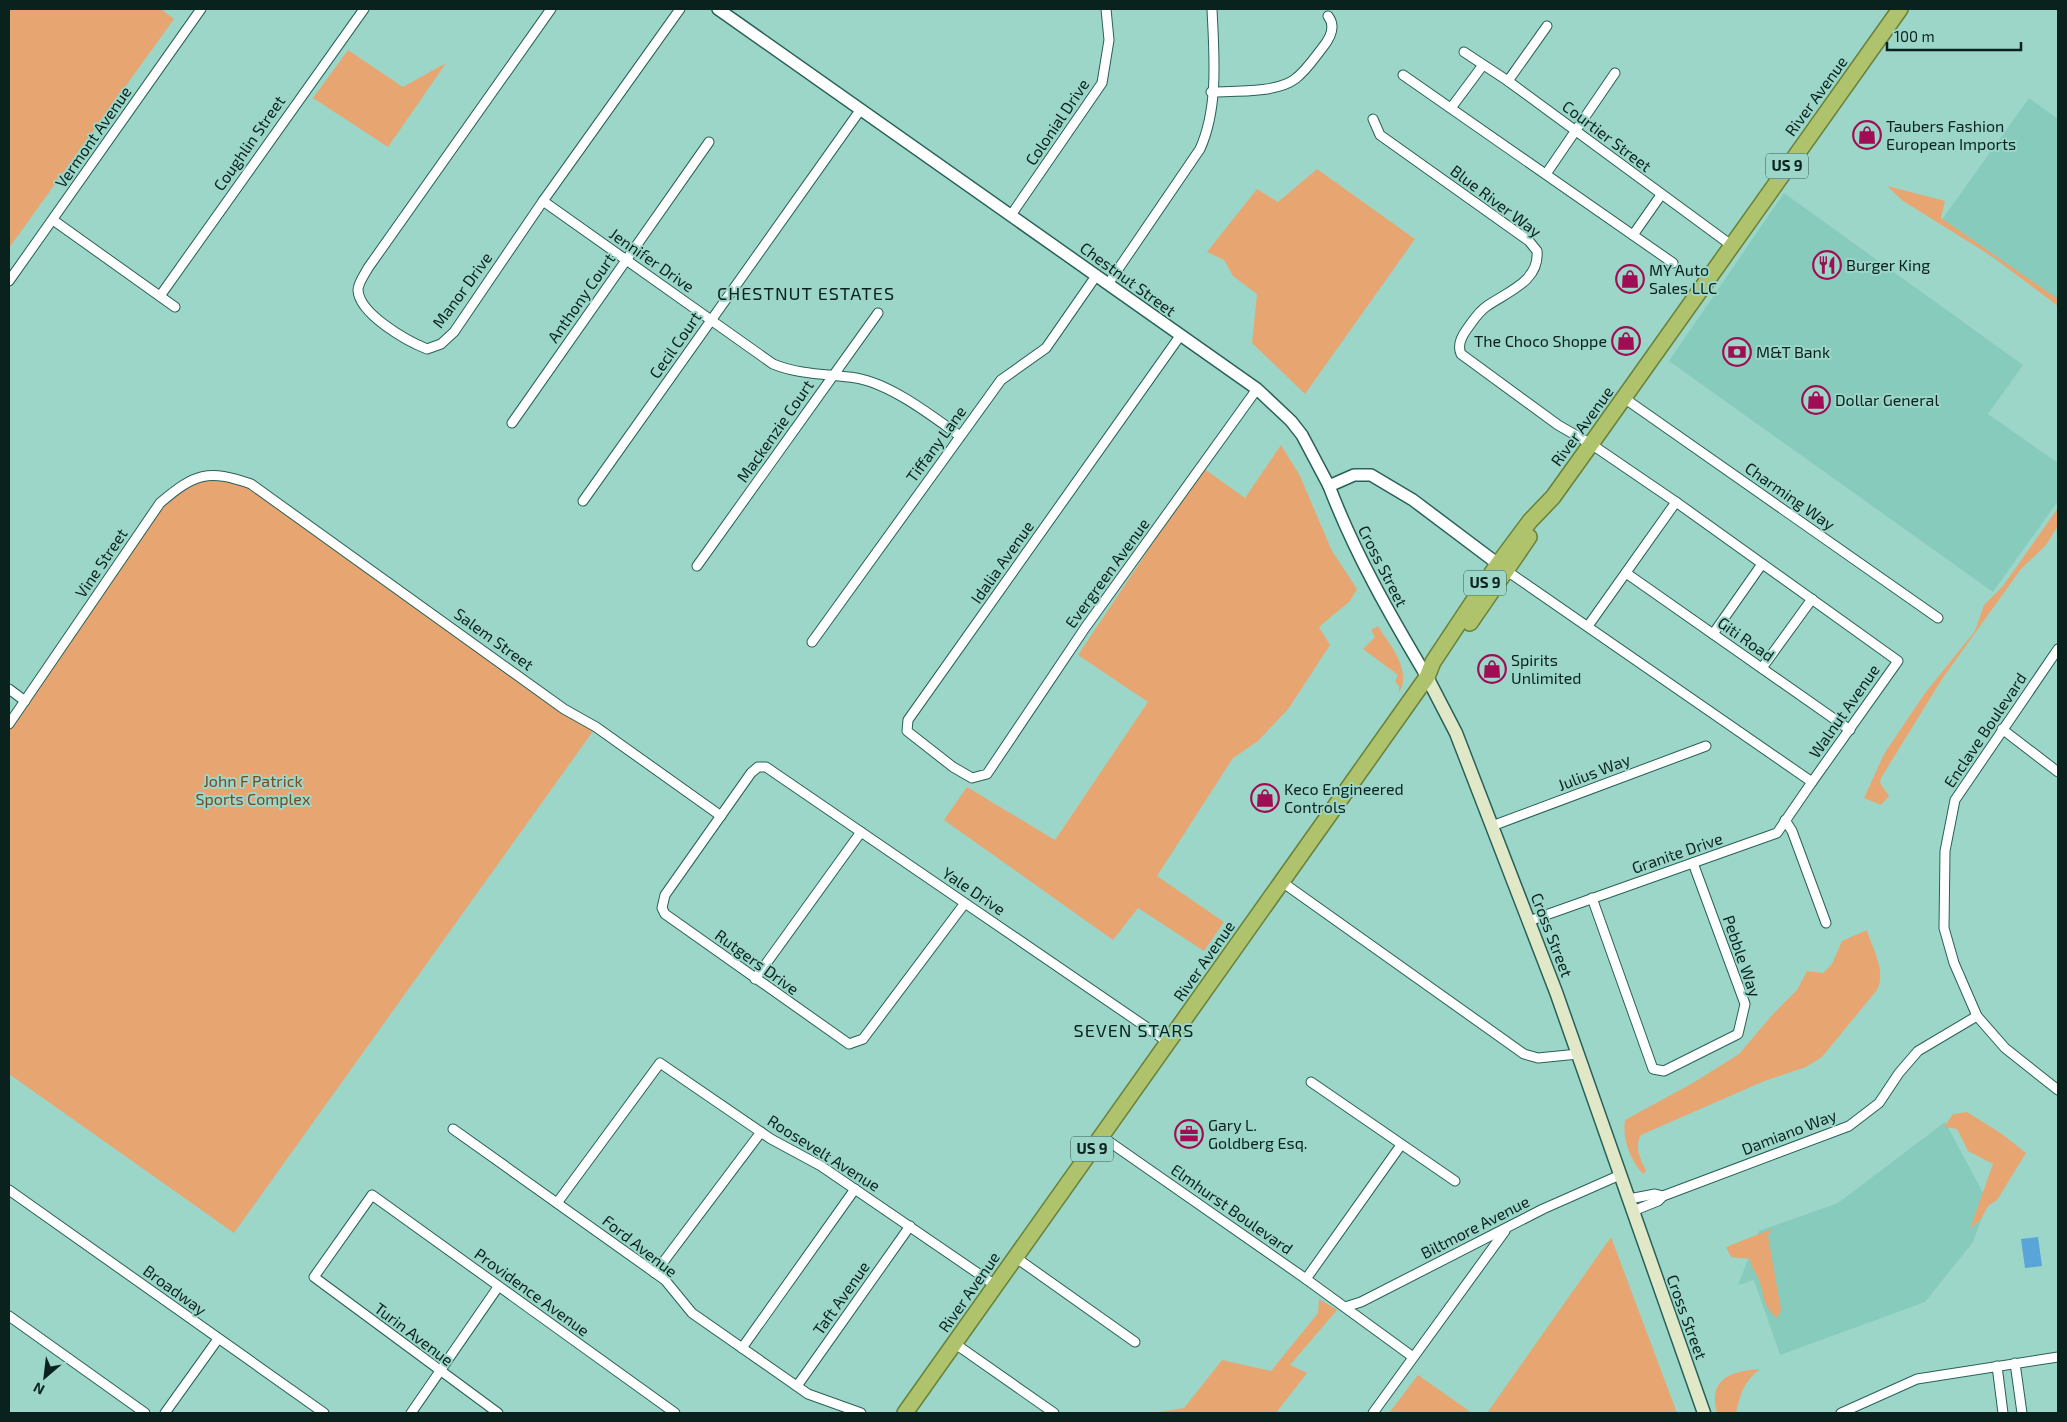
<svg xmlns="http://www.w3.org/2000/svg" width="2067" height="1422" viewBox="0 0 2067 1422" font-family="'Exo 2',sans-serif">
	<style>
		.built { fill: #87cbbd }
		.green { fill: #e7a671 }
		.water { fill: #59a5d8 }
		.lines { fill: none; stroke-linecap: round; stroke-linejoin: round }
		.minor-casing { stroke: #286157; stroke-width: 11 }
		.tertiary-casing { stroke: #286157; stroke-width: 14 }
		.secondary-casing { stroke: #286157; stroke-width: 15 }
		.trunk-casing { stroke: #688038; stroke-width: 18 }
		.minor { stroke: #fff; stroke-width: 9 }
		.tertiary { stroke: #fff; stroke-width: 11 }
		.secondary { stroke: #e1e8c8; stroke-width: 12 }
		.trunk { stroke: #afc26c; stroke-width: 15 }
		.labels { text-anchor: middle; stroke-width: 4; stroke-linejoin: round; paint-order: stroke }
		.shield { fill: #9cd6c9; stroke: #365851; stroke-width: 1 }
		.shield-label { font-size: 15px; font-weight: bold; fill: #0a221d }
		.street-label { font-size: 16px; fill: #0a221d; stroke: #9cd6c9 }
		.poi-label { font-size: 16px; fill: #0a221d; stroke: #9cd6c9; text-anchor: start }
		.park-label { font-size: 16px; fill: #774a22; stroke: #9cd6c9 }
		.neighbourhood-label { font-size: 18px; letter-spacing: 1px; fill: #0a221d; stroke: #9cd6c9 }
	</style>
	<rect width="100%" height="100%" fill="#9cd6c9"/>
	<g class="built">
		<path d="M2029 98 2058 119V304L1941 221Z"/>
		<path d="M1784 193 2023 365 1988 414 2058 463V501L1993 592 1669 361Z"/>
		<path d="M1945 1122 1988 1202 1973 1242 1925 1302 1780 1355 1754 1280 1738 1285 1759 1231 1838 1203Z"/>
	</g>
	<g class="green">
		<path d="M9 9H161L174 19 9 248Z"/>
		<path d="M348 50 403 87 446 63 388 147 313 98Z"/>
		<path d="M1317 169 1415 239 1305 394 1252 343 1257 294 1233 276 1224 260 1207 252 1257 189 1278 202Z"/>
		<path d="M1887 186 1945 201 1941 218 2058 299V306L1993 257 1903 201Z"/>
		<path d="M1281 445 1300 476 1332 551 1357 589 1350 601 1319 627 1330 645 1289 708 1258 741 1233 758 1157 876 1224 922 1204 951 1138 908 1113 940 944 820 967 787 1055 840 1148 702 1078 655 1203 468 1245 498Z"/>
		<path d="M203 475 251 484 596 727 234 1233 9 1074V718L160 503Z"/>
		<path d="M2058 508V526L2046 545 2021 569 1942 679 1881 778 1880 783 1889 796 1881 805 1864 798 1884 754 1925 693 1975 631 1984 605 2003 586Z"/>
		<path d="M1378 626C1389 644 1413 671 1399 693V686L1395 681 1398 675 1363 649 1375 637 1371 630Z"/>
		<path d="M1867 930C1872 949 1887 971 1877 990L1822 1057 1806 1067 1762 1082 1641 1135C1634 1147 1640 1158 1646 1171L1643 1174C1630 1159 1622 1139 1625 1120L1691 1084 1739 1054 1773 1014 1797 990 1807 971 1823 973 1832 964 1842 941Z"/>
		<path d="M1967 1112 2002 1134 2026 1153 1997 1200 1988 1206 1981 1219 1970 1229 1993 1164 1968 1151 1957 1129 1944 1127 1953 1114Z"/>
		<path d="M1772 1229 1768 1236 1769 1242 1781 1309 1777 1318C1762 1305 1765 1297 1759 1280 1756 1272 1751 1268 1750 1259L1731 1257 1726 1247Z"/>
		<path d="M1611 1237 1677 1413H1487Z"/>
		<path d="M1319 1299 1337 1310 1290 1365 1307 1373 1276 1413H1151L1184 1408 1222 1360 1271 1371 1318 1313Z"/>
		<path d="M1760 1369C1743 1383 1741 1392 1736 1413H1717C1708 1379 1730 1371 1760 1369Z"/>
		<path d="M1418 1375 1472 1413H1389Z"/>
	</g>
	<path class="water" d="M2038 1237 2042 1266 2025 1268 2021 1239Z"/>
	<g class="lines">
		<defs>
			<g id="minor">
				<path d="M551 9 368 268C365 274 358 283 358 290 359 314 407 341 427 349L441 344 454 332 543 201 680 9"/>
				<path d="M1464 52 1508 81 1731 245"/>
				<path d="M1403 75 1673 263"/>
				<path d="M1508 81 1547 26"/>
				<path d="M1211 92C1234 91 1277 93 1295 79 1306 71 1315 57 1323 47 1331 37 1336 26 1328 16"/>
				<path d="M1451 108 1483 65"/>
				<path d="M1373 119 1380 135 1529 241 1537 251C1540 281 1507 292 1487 306 1478 312 1473 321 1467 329 1461 337 1457 345 1461 354L1558 425 1591 444 1676 502 1898 661 1812 782 1507 571"/>
				<path d="M1546 174 1615 73"/>
				<path d="M543 201 773 364C800 375 828 374 856 378 891 384 932 416 960 436"/>
				<path d="M1011 215 1102 83 1109 40 1106 9"/>
				<path d="M53 220 175 307"/>
				<path d="M1633 235 1661 195"/>
				<path d="M9 281 201 9"/>
				<path d="M1108 284 1200 149C1219 107 1214 54 1212 9"/>
				<path d="M160 296 364 9"/>
				<path d="M1180 336 908 720 907 731 953 767 972 778 987 774 1085 628 1257 389"/>
				<path d="M1624 398 1938 618"/>
				<path d="M512 423 709 142"/>
				<path d="M583 501 861 109"/>
				<path d="M697 566 878 313"/>
				<path d="M1626 573 1850 730"/>
				<path d="M1588 626 1676 502"/>
				<path d="M1713 634 1762 564"/>
				<path d="M812 642 1001 380 1046 348 1096 276"/>
				<path d="M2058 649 1955 800 1945 851 1944 928 1954 963 1977 1016 2005 1048 2058 1090"/>
				<path d="M1762 668 1812 599"/>
				<path d="M9 689 25 701"/>
				<path d="M9 724 160 503C195 473 208 469 251 484L564 709 596 727 721 816"/>
				<path d="M2002 729 2058 772"/>
				<path d="M1785 820 1792 831 1826 923"/>
				<path d="M1492 826 1706 746"/>
				<path d="M1282 882 1524 1054 1538 1058 1578 1054"/>
				<path d="M1592 898 1653 1069 1664 1071 1738 1034 1745 1004 1693 863"/>
				<path d="M965 903 863 1039 849 1044 665 914 662 908 665 895 751 773 758 767H766C900 859 1034 950 1168 1042"/>
				<path d="M1529 921 1777 833 1812 782"/>
				<path d="M755 979 861 832"/>
				<path d="M1311 1082 1455 1181"/>
				<path d="M453 1129 665 1280 692 1313 808 1394 861 1413"/>
				<path d="M1101 1136 1306 1279 1413 1357"/>
				<path d="M9 1190 324 1413"/>
				<path d="M1629 1199 1655 1194 1663 1196"/>
				<path d="M557 1203 660 1063 771 1139 821 1166 995 1285"/>
				<path d="M1633 1211 1658 1201 1663 1196 1849 1126 1879 1103 1899 1073 1918 1051 1977 1016"/>
				<path d="M1015 1257 1135 1342"/>
				<path d="M655 1273 761 1132"/>
				<path d="M1306 1279 1401 1145"/>
				<path d="M1345 1307 1361 1302 1543 1209 1620 1175"/>
				<path d="M9 1316 145 1413"/>
				<path d="M954 1343 1054 1413"/>
				<path d="M742 1348 855 1189"/>
				<path d="M2015 1363 2022 1413"/>
				<path d="M1997 1366 2003 1413"/>
				<path d="M797 1386 910 1226"/>
				<path d="M165 1413 218 1339"/>
				<path d="M411 1413 498 1287"/>
				<path d="M498 1413 314 1277 372 1195 675 1413"/>
				<path d="M1373 1413 1505 1231"/>
				<path d="M1841 1413 1917 1379 2058 1357"/>
			</g>
			<g id="tertiary">
				<path d="M718 9 1257 389 1291 421 1302 435 1329 486 1354 475H1371L1413 500 1498 564"/>
				<path d="M1329 486C1355 554 1390 615 1427 677"/>
			</g>
			<path id="secondary" d="M1427 677 1456 733 1556 992 1704 1413"/>
			<g id="trunk">
				<path d="M1470 623 1529 537"/>
				<path d="M905 1413 1427 677 1433 662 1498 564 1530 521 1553 497 1591 444 1900 9"/>
			</g>
		</defs>
		<use href="#minor" class="minor-casing"/>
		<use href="#tertiary" class="tertiary-casing"/>
		<use href="#secondary" class="secondary-casing"/>
		<use href="#trunk" class="trunk-casing"/>
		<use href="#minor" class="minor"/>
		<use href="#tertiary" class="tertiary"/>
		<use href="#secondary" class="secondary"/>
		<use href="#trunk" class="trunk"/>
	</g>
	<defs>
		<symbol id="shop-ring" viewBox="-11 -11 22 22"><circle r="9.5" fill="#9cd6c9" stroke="#a00d54" stroke-width="1.5"/><path d="M-5-2.5h2.3a2.7 3.5 0 0 1 5.4 0H5L5.5 6h-11ZM-1.5-2.5h3a1.5 2.3 0 0 0-3 0Z" fill="#a00d54"/></symbol>
		<symbol id="restaurant-ring" viewBox="-11 -11 22 22"><circle r="9.5" fill="#9cd6c9" stroke="#a00d54" stroke-width="1.5"/><path d="M-5-6h1v4h1v-4h1v4h1v-4h1v5L-1.5 .5V6h-2V.5L-5-1ZM5-6V6H3V1.5H1.5Q1.5-4 5-6Z" fill="#a00d54"/></symbol>
		<symbol id="bank-ring" viewBox="-11 -11 22 22"><circle r="9.5" fill="#9cd6c9" stroke="#a00d54" stroke-width="1.5"/><path d="M-6-4H6V4H-6ZM0-2.3a2.3 2.3 0 1 0 0 4.6a2.3 2.3 0 1 0 0-4.6Z" fill="#a00d54"/></symbol>
		<symbol id="office-ring" viewBox="-11 -11 22 22"><circle r="9.5" fill="#9cd6c9" stroke="#a00d54" stroke-width="1.5"/><path d="M-6-3h4V-5.5h4V-3h4V5H-6ZM-1-4.5V-3h2v-1.5ZM-6 0V1H6V0Z" fill="#a00d54"/></symbol>
	</defs>
	<g fill-rule="evenodd">
		<use href="#shop-ring" x="1851" y="119" width="32" height="32"/>
		<use href="#restaurant-ring" x="1811" y="249" width="32" height="32"/>
		<use href="#shop-ring" x="1614" y="263" width="32" height="32"/>
		<use href="#shop-ring" x="1610" y="325" width="32" height="32"/>
		<use href="#bank-ring" x="1721" y="336" width="32" height="32"/>
		<use href="#shop-ring" x="1800" y="384" width="32" height="32"/>
		<use href="#shop-ring" x="1476" y="653" width="32" height="32"/>
		<use href="#shop-ring" x="1249" y="782" width="32" height="32"/>
		<use href="#office-ring" x="1173" y="1118" width="32" height="32"/>
	</g>
	<g class="labels">
		<g class="shield">
			<rect x="1766" y="153.5" width="42" height="25" rx="4"/>
			<rect x="1464" y="570.5" width="42" height="25" rx="4"/>
			<rect x="1071" y="1136.5" width="42" height="25" rx="4"/>
		</g>
		<g class="shield-label">
			<text x="1787" y="171">US 9</text>
			<text x="1485" y="588">US 9</text>
			<text x="1092" y="1154">US 9</text>
		</g>
		<g class="street-label">
			<text transform="translate(1816 96) rotate(-54)" y="6">River Avenue</text>
			<text transform="translate(1057 122) rotate(-56)" y="6">Colonial Drive</text>
			<text transform="translate(1607 136) rotate(37)" y="6">Courtier Street</text>
			<text transform="translate(93 137) rotate(-55)" y="6">Vermont Avenue</text>
			<text transform="translate(249 143) rotate(-55)" y="6">Coughlin Street</text>
			<text transform="translate(1496 201) rotate(37)" y="6">Blue River Way</text>
			<text transform="translate(652 260) rotate(35)" y="6">Jennifer Drive</text>
			<text transform="translate(1128 279) rotate(36)" y="6">Chestnut Street</text>
			<text transform="translate(462 290) rotate(-54)" y="6">Manor Drive</text>
			<text transform="translate(581 298) rotate(-55)" y="6">Anthony Court</text>
			<text transform="translate(675 345) rotate(-55)" y="6">Cecil Court</text>
			<text transform="translate(1582 426) rotate(-54)" y="6">River Avenue</text>
			<text transform="translate(775 431) rotate(-55)" y="6">Mackenzie Court</text>
			<text transform="translate(936 444) rotate(-54)" y="6">Tiffany Lane</text>
			<text transform="translate(1790 496) rotate(35)" y="6">Charming Way</text>
			<text transform="translate(1002 562) rotate(-55)" y="6">Idalia Avenue</text>
			<text transform="translate(101 563) rotate(-56)" y="6">Vine Street</text>
			<text transform="translate(1383 566) rotate(63)" y="6">Cross Street</text>
			<text transform="translate(1107 573) rotate(-54)" y="6">Evergreen Avenue</text>
			<text transform="translate(494 639) rotate(36)" y="6">Salem Street</text>
			<text transform="translate(1746 639) rotate(35)" y="6">Giti Road</text>
			<text transform="translate(1844 711) rotate(-55)" y="6">Walnut Avenue</text>
			<text transform="translate(1985 730) rotate(-56)" y="6">Enclave Boulevard</text>
			<text transform="translate(1594 772) rotate(-21)" y="6">Julius Way</text>
			<text transform="translate(1677 853) rotate(-19)" y="6">Granite Drive</text>
			<text transform="translate(974 891) rotate(34)" y="6">Yale Drive</text>
			<text transform="translate(1552 935) rotate(69)" y="6">Cross Street</text>
			<text transform="translate(1742 956) rotate(71)" y="6">Pebble Way</text>
			<text transform="translate(1204 961) rotate(-55)" y="6">River Avenue</text>
			<text transform="translate(757 962) rotate(36)" y="6">Rutgers Drive</text>
			<text transform="translate(1789 1132) rotate(-21)" y="6">Damiano Way</text>
			<text transform="translate(824 1153) rotate(32)" y="6">Roosevelt Avenue</text>
			<text transform="translate(1232 1209) rotate(35)" y="6">Elmhurst Boulevard</text>
			<text transform="translate(1475 1227) rotate(-27)" y="6">Biltmore Avenue</text>
			<text transform="translate(640 1246) rotate(38)" y="6">Ford Avenue</text>
			<text transform="translate(175 1290) rotate(36)" y="6">Broadway</text>
			<text transform="translate(532 1292) rotate(36)" y="6">Providence Avenue</text>
			<text transform="translate(969 1292) rotate(-55)" y="6">River Avenue</text>
			<text transform="translate(841 1298) rotate(-55)" y="6">Taft Avenue</text>
			<text transform="translate(1687 1317) rotate(70)" y="6">Cross Street</text>
			<text transform="translate(414 1334) rotate(37)" y="6">Turin Avenue</text>
		</g>
		<g class="poi-label">
			<text x="1886" y="132">Taubers Fashion<tspan x="1886" dy="18">European Imports</tspan></text>
			<text x="1846" y="271">Burger King</text>
			<text x="1649" y="276">MY Auto<tspan x="1649" dy="18">Sales LLC</tspan></text>
			<text x="1607" y="347" text-anchor="end">The Choco Shoppe</text>
			<text x="1756" y="358">M&amp;T Bank</text>
			<text x="1835" y="406">Dollar General</text>
			<text x="1511" y="666">Spirits<tspan x="1511" dy="18">Unlimited</tspan></text>
			<text x="1284" y="795">Keco Engineered<tspan x="1284" dy="18">Controls</tspan></text>
			<text x="1208" y="1131">Gary L.<tspan x="1208" dy="18">Goldberg Esq.</tspan></text>
		</g>
		<g class="park-label">
			<text x="253" y="787">John F Patrick<tspan x="253" dy="18">Sports Complex</tspan></text>
		</g>
		<g class="neighbourhood-label">
			<text x="806" y="300">CHESTNUT ESTATES</text>
			<text x="1134" y="1037">SEVEN STARS</text>
		</g>
	</g>
	<rect width="2067" height="1422" fill="none" stroke="#0a221d" stroke-width="20"/>
	<g transform="translate(45 1377) rotate(208)" stroke="#9cd6c9" stroke-width="4" paint-order="stroke">
	<path d="M0-4L9 19L0 12L-9 19Z" fill="#0a221d"/>
	<text y="-8" font-size="14" font-weight="bold" text-anchor="middle" fill="#0a221d">N</text>
	</g>
	<path d="M1887 42v8h134v-8" fill="none" stroke="#0a221d" stroke-width="2.5"/>
	<text x="1894" y="42" font-size="15" fill="#0a221d" stroke="#9cd6c9" stroke-width="4" paint-order="stroke">100 m</text>
</svg>
